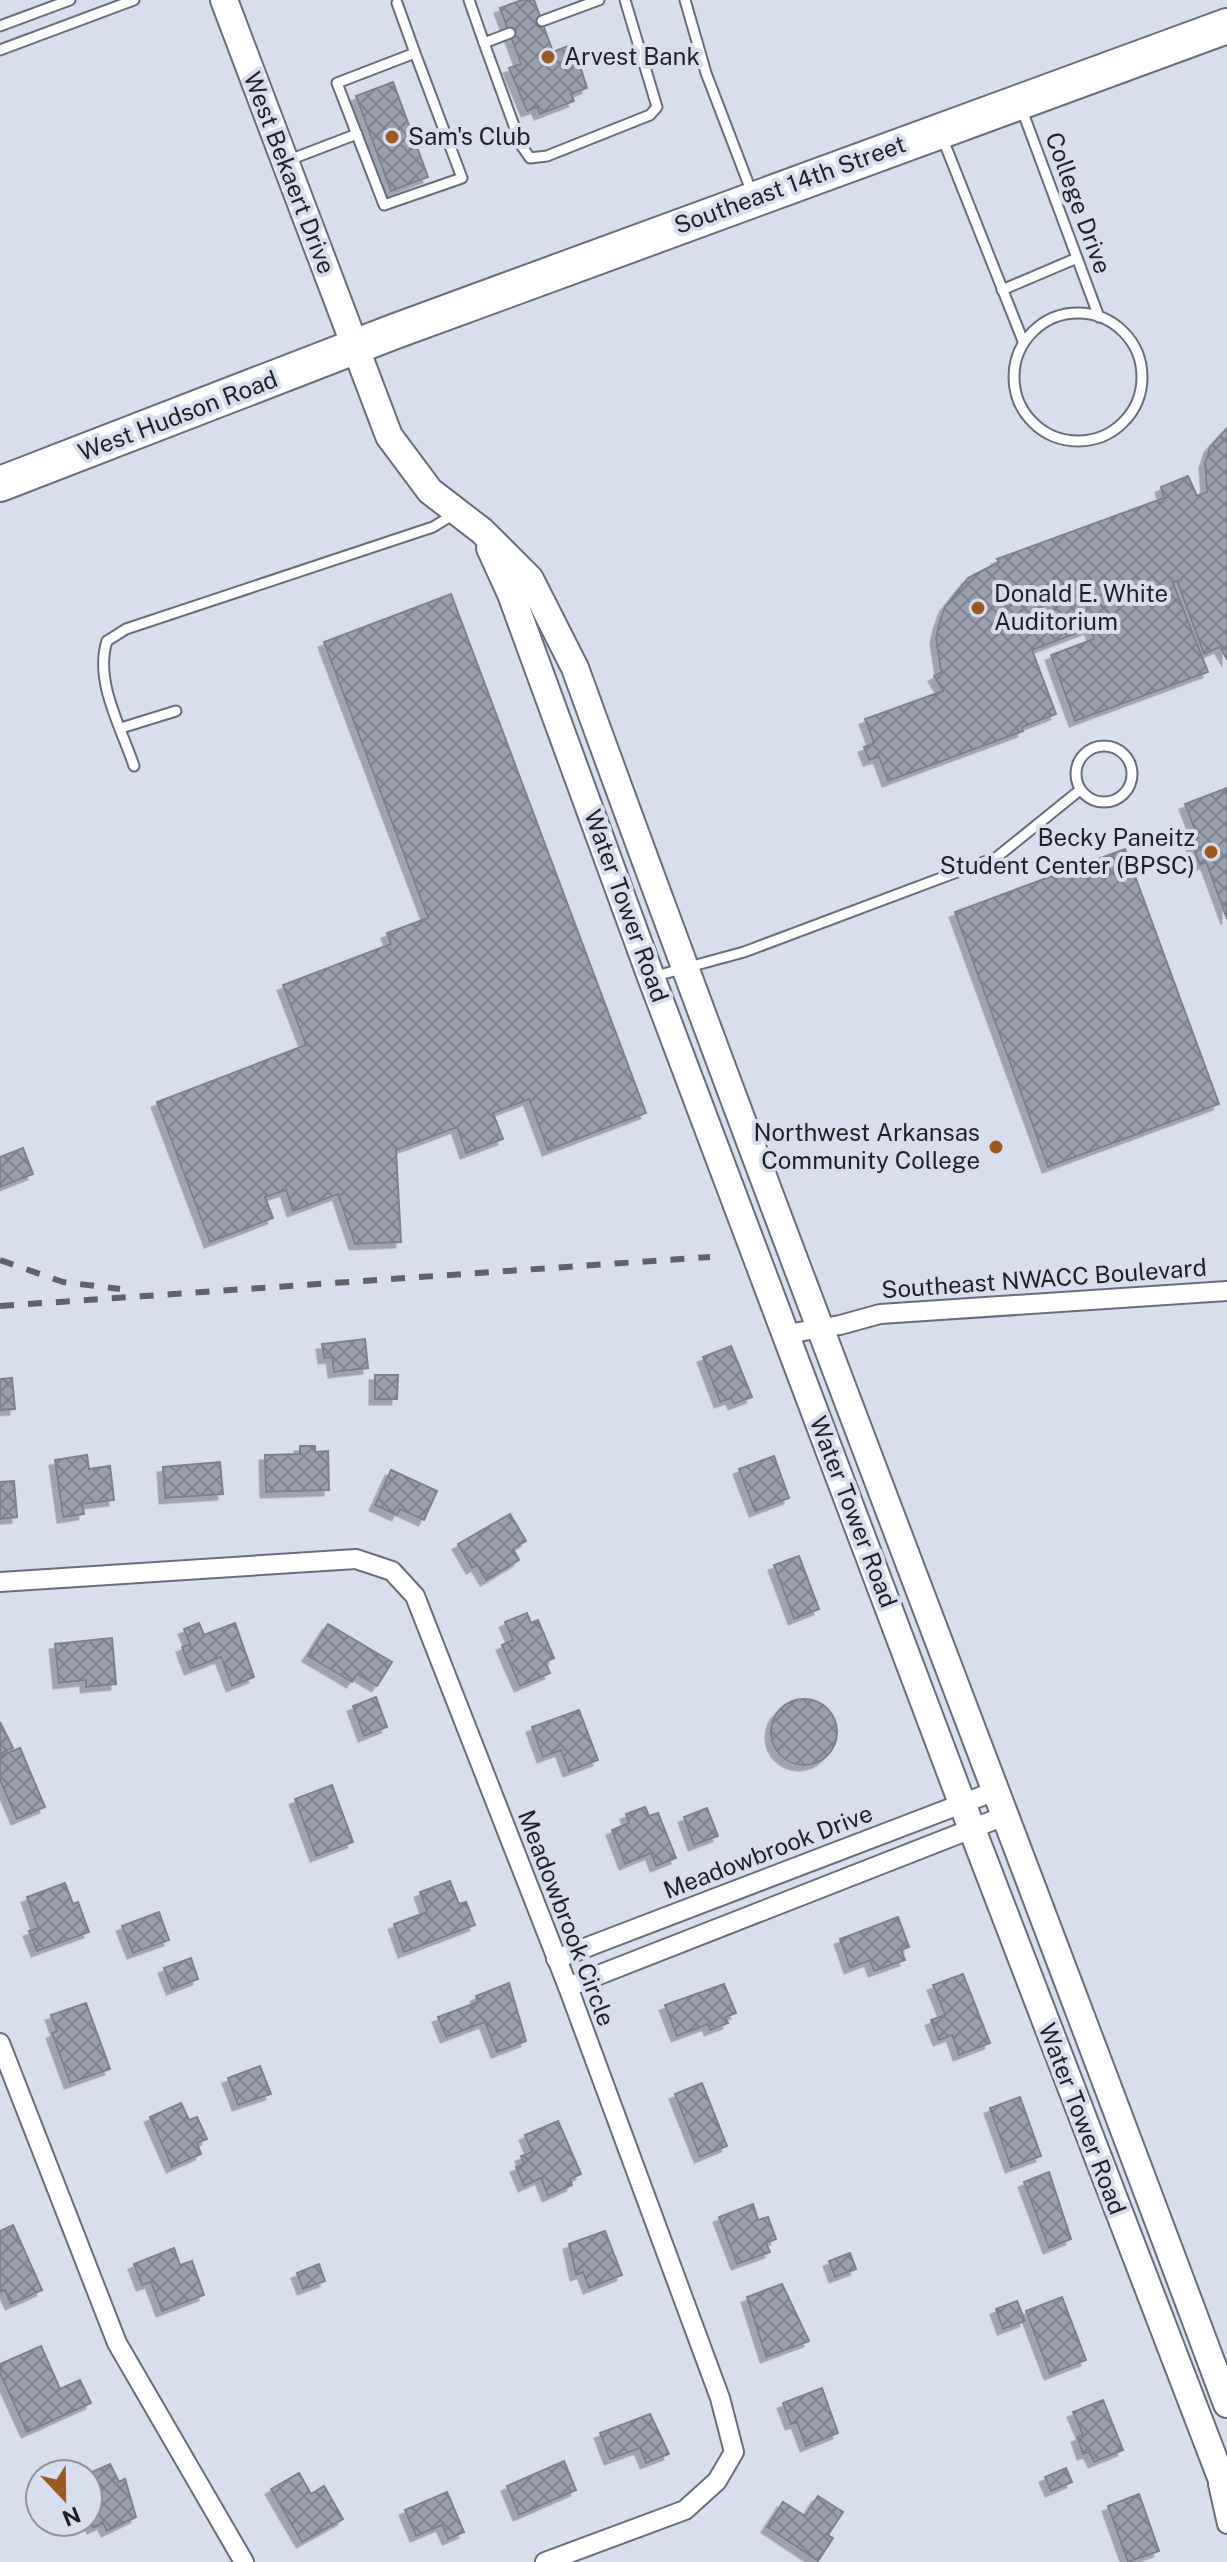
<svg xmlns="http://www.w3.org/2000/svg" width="1227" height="2562" viewBox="0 0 1227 2562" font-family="'Public Sans',sans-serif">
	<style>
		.building { fill: url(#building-cross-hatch); stroke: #7c8190; stroke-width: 2; filter: url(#shadow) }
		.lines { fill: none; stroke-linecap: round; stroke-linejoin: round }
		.lane-casing { stroke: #686d7b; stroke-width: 13 }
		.street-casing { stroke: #686d7b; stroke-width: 22 }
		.secondary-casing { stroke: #686d7b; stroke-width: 30 }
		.highway-casing { stroke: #686d7b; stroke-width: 38 }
		.lane { stroke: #fff; stroke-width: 9 }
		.street { stroke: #fff; stroke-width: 18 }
		.secondary { stroke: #fff; stroke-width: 26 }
		.highway { stroke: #fff; stroke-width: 34 }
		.rail { stroke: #5e626b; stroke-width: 6; stroke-dasharray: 14 14; stroke-linecap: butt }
		.poi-dot { fill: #995b21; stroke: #d8deee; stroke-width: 3 }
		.labels { text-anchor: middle; stroke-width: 8; stroke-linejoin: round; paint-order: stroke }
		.poi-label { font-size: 24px; fill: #1e2126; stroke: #d8deee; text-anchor: start }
		.street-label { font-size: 24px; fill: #1e2126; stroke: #d8deee }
	</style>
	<defs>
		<pattern id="building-cross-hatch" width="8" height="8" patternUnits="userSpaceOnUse" patternTransform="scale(2)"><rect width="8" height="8" fill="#999fae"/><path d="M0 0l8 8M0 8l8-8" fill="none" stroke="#7c818d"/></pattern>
		<filter id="shadow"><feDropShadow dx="-5.5" dy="5.5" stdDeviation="0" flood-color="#0004"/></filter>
	</defs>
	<rect width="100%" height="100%" fill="#d8deee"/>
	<g class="building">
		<path d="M522 0H534L553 52 573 44 587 88 571 94 574 101 540 114 537 107 527 111 509 68 521 64 500 8Z"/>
		<path d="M393 82 428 177 391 191 356 96Z"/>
		<path d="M1227 428V659L1220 647 1204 654 1177 581 1173 583 1208 672 1075 721 1051 655 1094 639 1090 628 1032 650 1056 714 1022 727 1023 731 888 781 879 757 869 760 864 747 874 743 865 719 943 691 934 676 941 672 936 638 939 624 945 607 968 578 999 562 997 559 1164 498 1161 487 1188 476 1197 496 1207 492 1205 463 1210 447Z"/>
		<path d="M451 594 646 1113 548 1150 529 1099 493 1113 503 1139 466 1153 457 1127 396 1150 401 1242 355 1244 338 1194 293 1211 286 1190 265 1197 273 1218 210 1242 157 1102 306 1045 283 985 391 944 387 933 428 918 324 642Z"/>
		<path d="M1227 788V919L1206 862 1200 865 1191 841 1198 838 1185 804Z"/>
		<path d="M1125 849 1219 1104 1048 1167 955 912Z"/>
		<path d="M23 1148 33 1174 0 1187V1157Z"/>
		<path d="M365 1339 368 1368 334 1372 332 1357 324 1358 322 1344Z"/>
		<path d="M731 1346 752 1397 734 1404 731 1398 720 1402 703 1357Z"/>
		<path d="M375 1375H398L397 1399H375Z"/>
		<path d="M12 1378 15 1409 0 1410V1379Z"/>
		<path d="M300 1446H315V1452L328 1451 329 1490 266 1492 265 1455 300 1454Z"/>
		<path d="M87 1455 89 1469 110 1466 114 1500 82 1504 84 1514 63 1517 55 1460Z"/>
		<path d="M774 1456 789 1498 755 1511 739 1469Z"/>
		<path d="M220 1462 223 1494 165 1498 163 1467Z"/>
		<path d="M391 1470 437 1491 424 1520 400 1509 397 1515 375 1505Z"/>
		<path d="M14 1481 17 1517 0 1519V1482Z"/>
		<path d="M510 1514 526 1541 513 1549 519 1560 486 1580 477 1565 472 1568 458 1544Z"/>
		<path d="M799 1556 819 1609 794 1619 774 1565Z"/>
		<path d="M527 1613 531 1623 538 1620 554 1658 545 1662 550 1673 520 1686 502 1645 513 1640 505 1622Z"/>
		<path d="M199 1623 204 1635 235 1623 254 1677 232 1686 221 1657 190 1669 182 1647 190 1644 184 1629Z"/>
		<path d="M328 1624 392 1662 377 1686 357 1674 352 1682 308 1656Z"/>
		<path d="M112 1638 116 1684 86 1687V1680L59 1683 55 1644Z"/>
		<path d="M376 1697 387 1727 364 1736 353 1706Z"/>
		<circle cx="804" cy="1732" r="33"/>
		<path d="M579 1710 598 1760 569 1771 561 1750 543 1757 532 1727Z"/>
		<path d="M0 1722 13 1748 0 1754Z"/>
		<path d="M20 1748 45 1807 17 1819 0 1780V1756Z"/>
		<path d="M332 1785 353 1842 316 1856 295 1799Z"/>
		<path d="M645 1807 649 1816 658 1813 676 1858 656 1866 651 1853 625 1864 612 1830 629 1823 626 1814Z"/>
		<path d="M707 1808 718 1836 694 1845 684 1817Z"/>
		<path d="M450 1881 459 1904 466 1902 475 1925 404 1952 394 1924 427 1912 420 1892Z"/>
		<path d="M65 1883 73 1904 78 1902 89 1932 37 1951 29 1931 38 1928 27 1897Z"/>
		<path d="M159 1912 169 1940 133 1953 122 1926Z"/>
		<path d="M898 1917 909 1947 901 1950 905 1960 874 1971 870 1960 850 1968 840 1939Z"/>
		<path d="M191 1958 198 1979 172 1989 164 1968Z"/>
		<path d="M963 1974 990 2043 959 2055 952 2035 939 2040 931 2020 945 2015 933 1985Z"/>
		<path d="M509 1983 526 2041 497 2052 485 2022 446 2037 438 2017 478 2002 476 1996Z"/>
		<path d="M724 1984 736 2013 725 2017 728 2023 710 2030 708 2024 677 2036 665 2005Z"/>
		<path d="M86 2003 110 2069 70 2083 52 2033 57 2031 51 2015Z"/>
		<path d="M260 2066 271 2094 238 2105 228 2078Z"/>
		<path d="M702 2083 727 2146 700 2157 675 2094Z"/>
		<path d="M1020 2097 1041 2156 1011 2167 990 2108Z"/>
		<path d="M181 2103 189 2120 197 2117 207 2139 197 2143 201 2154 172 2167 150 2117Z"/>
		<path d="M558 2121 581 2174 570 2179 572 2185 548 2196 541 2178 524 2186 516 2167 524 2164 521 2156 532 2152 525 2135Z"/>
		<path d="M1049 2172 1071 2239 1049 2248 1024 2182Z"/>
		<path d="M753 2204 758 2220 768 2217 776 2239 766 2243 770 2252 737 2264 719 2217Z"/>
		<path d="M13 2225 42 2290 11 2304 5 2290 0 2292V2231Z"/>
		<path d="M605 2231 622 2275 589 2288 583 2272 576 2275 569 2244Z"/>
		<path d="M174 2248 180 2265 192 2261 204 2295 162 2311 151 2282 142 2285 134 2264Z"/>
		<path d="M850 2253 856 2269 835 2277 829 2261Z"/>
		<path d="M319 2264 325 2281 303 2289 297 2273Z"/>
		<path d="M782 2284 809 2341 766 2357 747 2297Z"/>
		<path d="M1062 2297 1086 2360 1050 2374 1026 2311Z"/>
		<path d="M1017 2301 1025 2321 1003 2329 996 2309Z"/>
		<path d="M41 2346 60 2389 80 2380 91 2403 27 2432 0 2373V2364Z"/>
		<path d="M822 2388 838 2433 806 2446 797 2422 791 2424 783 2403Z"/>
		<path d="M1103 2400 1123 2450 1094 2462 1089 2452 1083 2454 1077 2437 1083 2435 1073 2412Z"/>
		<path d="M650 2414 669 2454 646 2463 640 2448 610 2459 600 2433Z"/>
		<path d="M564 2461 576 2490 519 2515 507 2486Z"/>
		<path d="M110 2464 119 2482 125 2479 136 2517 107 2531 103 2523 93 2528 88 2518V2507L93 2505 88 2494V2474Z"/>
		<path d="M1066 2468 1072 2482 1051 2491 1045 2477Z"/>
		<path d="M299 2473 311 2494 324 2486 343 2519 302 2542 271 2489Z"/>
		<path d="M447 2492 464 2532 448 2539 442 2525 416 2536 405 2510Z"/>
		<path d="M1139 2494 1159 2551 1128 2562 1108 2506Z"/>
		<path d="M818 2496 843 2512 828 2535 833 2538 818 2561 767 2527 783 2502 805 2516Z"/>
	</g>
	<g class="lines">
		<defs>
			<g id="lane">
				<path d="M469 0 484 43"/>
				<path d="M685 0 706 73 752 193"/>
				<path d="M397 3 415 53 337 83 384 205 462 178 415 53"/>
				<path d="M542 21 599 0"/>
				<path d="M0 26 70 0"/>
				<path d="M510 33 484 43 521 145 530 158 547 156 650 115 657 107 625 0"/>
				<path d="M0 50 134 0"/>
				<path d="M1022 110 1099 317"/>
				<path d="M942 137 1023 341"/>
				<path d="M289 160 357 134"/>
				<path d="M1002 290 1077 258"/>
				<circle cx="1078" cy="377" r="64"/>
				<path d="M121 728 176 711"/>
				<circle cx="1104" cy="774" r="28"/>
				<path d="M134 766C121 727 94 681 107 641L126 629 433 527 456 513"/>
				<path d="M652 977 744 952 997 857 1080 790"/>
			</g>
			<g id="street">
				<path d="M787 1334 840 1325 880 1314 1227 1291"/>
				<path d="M0 1582 356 1559 392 1571 415 1596 568 1987 720 2398 734 2452 717 2481 685 2510 545 2562"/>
				<path d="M556 1959 998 1790"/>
				<path d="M568 1987 1007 1815"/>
				<path d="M0 2043 117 2343 244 2562"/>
				<path d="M1218 2484 1227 2524"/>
			</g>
			<g id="secondary">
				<path d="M224 0 389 436 430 491 482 531 530 579 575 668C786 1249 1011 1825 1227 2404"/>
				<path d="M490 548 511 594 651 977 962 1803 1227 2493"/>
			</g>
			<path id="highway" d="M0 484 393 332 1227 26"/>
		</defs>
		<use href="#lane" class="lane-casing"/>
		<use href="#street" class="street-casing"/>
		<use href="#secondary" class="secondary-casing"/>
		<use href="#highway" class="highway-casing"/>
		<use href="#lane" class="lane"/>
		<use href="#street" class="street"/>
		<use href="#secondary" class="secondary"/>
		<use href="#highway" class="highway"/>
		<g class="rail">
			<path d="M0 1260 63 1282 120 1289"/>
			<path d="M0 1306 710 1257"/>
		</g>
	</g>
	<g class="poi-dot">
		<circle cx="548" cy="57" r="8"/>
		<circle cx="392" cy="137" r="8"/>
		<circle cx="978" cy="608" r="8"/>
		<circle cx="1211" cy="852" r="8"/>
		<circle cx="996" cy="1147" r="8"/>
	</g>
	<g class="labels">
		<g class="poi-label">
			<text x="564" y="65">Arvest Bank</text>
			<text x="408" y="145">Sam's Club</text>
			<text x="994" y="602">Donald E. White<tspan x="994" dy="28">Auditorium</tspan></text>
			<text x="1195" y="846" text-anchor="end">Becky Paneitz<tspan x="1195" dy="28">Student Center (BPSC)</tspan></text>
			<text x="980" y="1141" text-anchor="end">Northwest Arkansas<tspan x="980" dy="28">Community College</tspan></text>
		</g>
		<g class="street-label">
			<text transform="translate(289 173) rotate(69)" y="8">West Bekaert Drive</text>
			<text transform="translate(790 185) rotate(-20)" y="8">Southeast 14th Street</text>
			<text transform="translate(1078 203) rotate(70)" y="8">College Drive</text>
			<text transform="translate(178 416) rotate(-21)" y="8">West Hudson Road</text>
			<text transform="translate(626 906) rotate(70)" y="8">Water Tower Road</text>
			<text transform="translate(1044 1279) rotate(-4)" y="8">Southeast NWACC Boulevard</text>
			<text transform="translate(853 1512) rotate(69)" y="8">Water Tower Road</text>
			<text transform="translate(768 1852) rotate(-21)" y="8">Meadowbrook Drive</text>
			<text transform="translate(566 1918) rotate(69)" y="8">Meadowbrook Circle</text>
			<text transform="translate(1082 2119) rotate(69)" y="8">Water Tower Road</text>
		</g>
	</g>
	<g transform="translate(64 2498) rotate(158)"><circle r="38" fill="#d8deee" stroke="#8e929e" stroke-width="2"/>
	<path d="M0-6L14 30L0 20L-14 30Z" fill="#995b21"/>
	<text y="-12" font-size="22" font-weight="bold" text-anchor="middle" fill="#1e2126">N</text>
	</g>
</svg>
